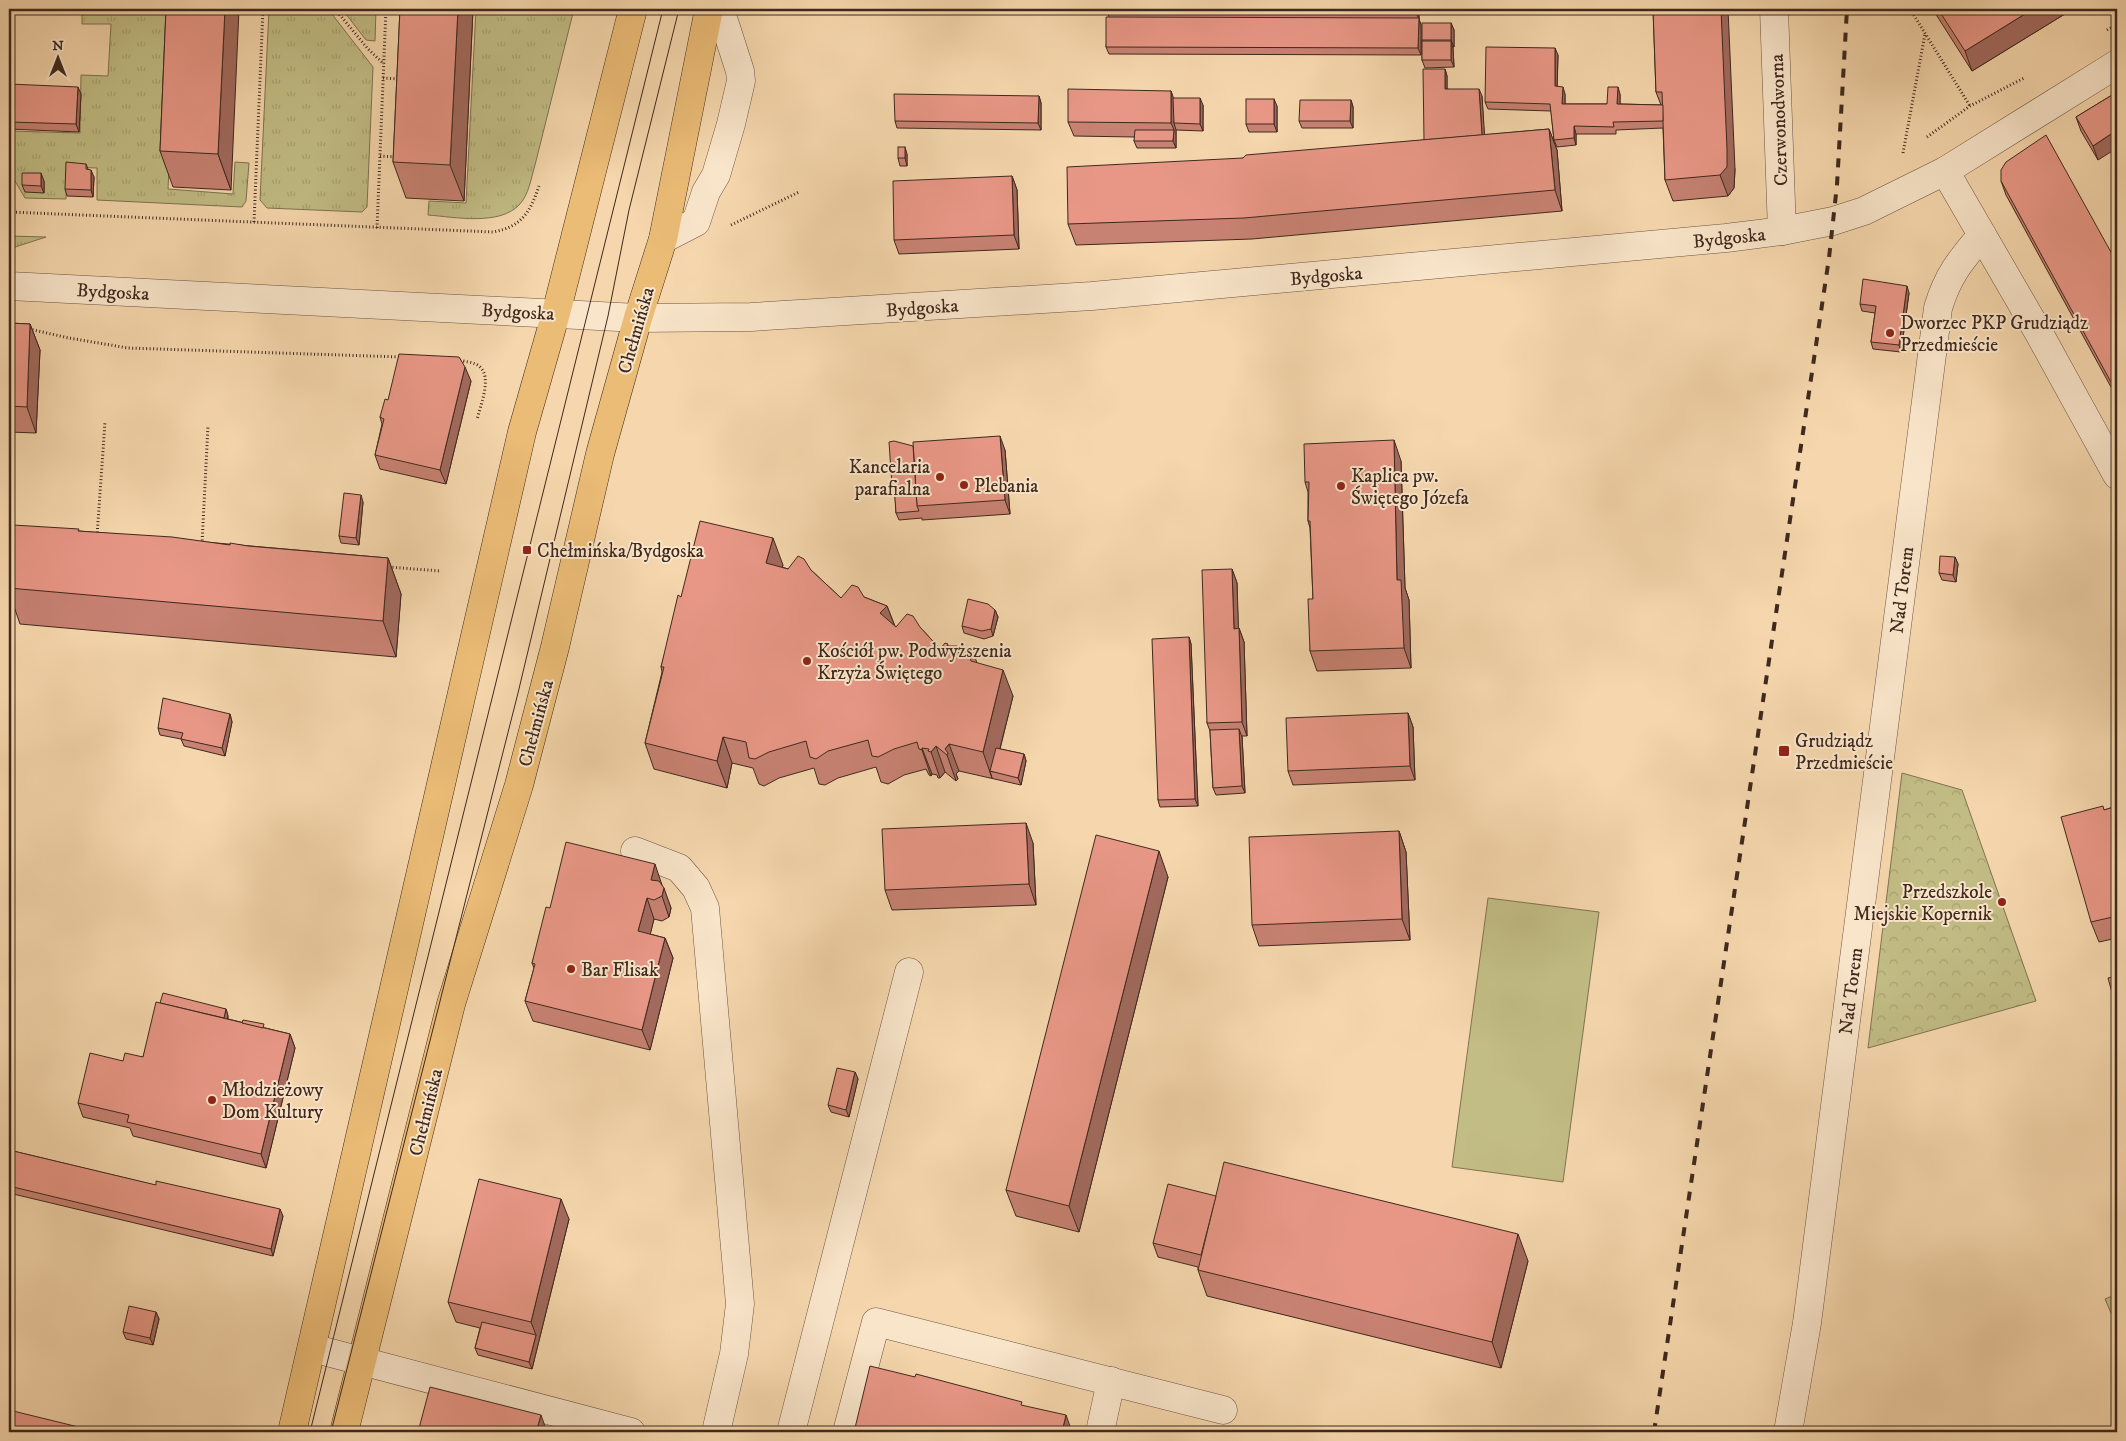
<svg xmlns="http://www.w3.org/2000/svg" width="2126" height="1441" viewBox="0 0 2126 1441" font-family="'IM FELL DW Pica',serif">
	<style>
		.grass { fill: url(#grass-tufts); stroke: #807252 }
		.park { fill: url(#park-crowns); stroke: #807252 }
		.pitch { fill: #c2bd85; stroke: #807252 }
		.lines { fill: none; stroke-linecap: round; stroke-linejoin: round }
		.minor-casing { stroke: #6d5442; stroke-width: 29 }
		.major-casing { stroke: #3f281e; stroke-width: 29 }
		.path { stroke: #3f281e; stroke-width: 3; stroke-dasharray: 1 2.5; stroke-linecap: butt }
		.minor { stroke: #f9e5ca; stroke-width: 28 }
		.major { stroke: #ebbc76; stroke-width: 28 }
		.tram { stroke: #3f281e; stroke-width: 1 }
		.rail { stroke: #3f281e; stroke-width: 4; stroke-dasharray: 9 9; stroke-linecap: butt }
		.wall { fill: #c88273; stroke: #3f281e }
		.shaded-wall { fill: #a26a5e; stroke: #3f281e }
		.building { fill: #e89786; stroke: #3f281e }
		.poi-dot { fill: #8f2418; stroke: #f9e5ca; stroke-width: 2 }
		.labels { text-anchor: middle; stroke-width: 4; stroke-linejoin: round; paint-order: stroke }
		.street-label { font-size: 19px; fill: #3f281e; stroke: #f9e5ca }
		.poi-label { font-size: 19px; fill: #3f281e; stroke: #f9e5ca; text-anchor: start }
	</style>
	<defs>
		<pattern id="grass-tufts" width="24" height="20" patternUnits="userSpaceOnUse" patternTransform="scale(1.25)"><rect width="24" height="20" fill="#c2bd85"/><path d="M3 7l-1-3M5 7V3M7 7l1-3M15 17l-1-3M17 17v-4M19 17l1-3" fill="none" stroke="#a8a272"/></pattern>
		<pattern id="park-crowns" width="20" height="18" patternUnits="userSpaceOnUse" patternTransform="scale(1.25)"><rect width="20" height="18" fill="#c2bd85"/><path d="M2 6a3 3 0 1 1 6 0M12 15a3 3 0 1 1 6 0" fill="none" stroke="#a8a272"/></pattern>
	</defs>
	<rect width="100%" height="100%" fill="#f6d7ad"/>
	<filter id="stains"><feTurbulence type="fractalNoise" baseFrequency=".004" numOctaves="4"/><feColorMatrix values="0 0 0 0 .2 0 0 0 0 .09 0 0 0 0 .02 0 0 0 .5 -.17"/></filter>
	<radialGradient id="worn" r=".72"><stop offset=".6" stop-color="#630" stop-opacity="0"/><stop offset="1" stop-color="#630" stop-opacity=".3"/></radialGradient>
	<g class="grass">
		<path d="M82 9H177L168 189 233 194 235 162 249 163 246 201 242 207 97 200V168L67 167 66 199 25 198 9 171V131L80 133 81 75 108 76 111 24H82Z"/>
		<path d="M269 9H328L373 67 367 207 362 212 267 208 260 200Z"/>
		<path d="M342 9H376L375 41 366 40Z"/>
		<path d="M476 9H574L535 165C531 178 529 195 519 205 499 226 454 217 428 215L429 201 466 203Z"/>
		<path d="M9 236 46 237 9 249Z"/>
	</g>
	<path class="park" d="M1902 773 1962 790 2036 1001 1868 1048Z"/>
	<g class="pitch">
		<path d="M1488 898 1599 912 1563 1182 1452 1167Z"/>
		<path d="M2117 1294V1327L2105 1299Z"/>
	</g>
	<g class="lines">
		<defs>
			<g id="minor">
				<path d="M1774 9 1782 231"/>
				<path d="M1945 171 2040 335 2117 475"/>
				<path d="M663 239 696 222 706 192 716 175 731 124 741 81 740 71 720 9"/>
				<path d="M9 286 638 318 751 317 1092 296 1726 238 1782 231 1833 221 1864 211 1945 171 2117 64"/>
				<path d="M635 851 679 868 696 888 705 908 740 1304 734 1354 716 1432"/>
				<path d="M312 1348 631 1432"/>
				<path d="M791 1432 909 972"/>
				<path d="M847 1432 876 1322 1223 1410"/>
				<path d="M1100 1432 1111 1381"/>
				<path d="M1788 1432 1807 1323 1938 308C1948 275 1960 261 1982 235"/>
			</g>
			<g id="major">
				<path d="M292 1432 522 432 556 313 633 9"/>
				<path d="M344 1432 451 1004 519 785 555 647 600 454 638 318 663 239 709 9"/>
			</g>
		</defs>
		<use href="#minor" class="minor-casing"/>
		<use href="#major" class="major-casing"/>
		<g class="path">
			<path d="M335 9 368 49 384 64"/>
			<path d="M1910 9 1970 106"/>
			<path d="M2107 30 2117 24"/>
			<path d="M383 78 401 79"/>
			<path d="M1927 137 1970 106 2024 78"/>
			<path d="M1903 153 1925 34"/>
			<path d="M380 156 397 157"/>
			<path d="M9 212 493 232C521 227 530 213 539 186"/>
			<path d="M254 222 263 9"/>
			<path d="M731 225 799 192"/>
			<path d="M377 228 386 9"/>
			<path d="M29 329 69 338 128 348 401 357"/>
			<path d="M460 360C465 362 474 362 479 366 493 377 480 406 477 420"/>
			<path d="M97 536 105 422"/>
			<path d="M202 544 208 426"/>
			<path d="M389 567 440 571"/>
		</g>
		<use href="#minor" class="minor"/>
		<use href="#major" class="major"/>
		<g class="tram">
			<path d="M310 1432 663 9"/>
			<path d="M331 1432 518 693 608 316 629 210 679 9"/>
		</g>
		<path class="rail" d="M1654 1432 1829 258 1837 185 1847 9"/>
	</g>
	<g class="wall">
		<path d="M166 9 231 190 173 187 160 151Z"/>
		<path d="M400 9H473L464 201 406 198 393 162Z"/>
		<path d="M1419 9V19L1421 25V55L1109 54 1106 47 1109 17 1108 13Z"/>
		<path d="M1653 9 1735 169 1734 188 1728 196 1673 201 1665 180 1663 128 1616 130V134H1576V145L1557 147 1554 140 1551 111 1488 109 1485 102 1558 55 1557 86 1565 94V104H1607L1620 94V104L1661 105 1656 92Z"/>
		<path d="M1935 9H2073L1972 71 1937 16Z"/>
		<path d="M1451 23 1454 30V47H1453L1454 67 1425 68 1422 60V40Z"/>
		<path d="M1445 69 1447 76V89L1482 96 1484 135 1549 129 1557 150 1562 211 1252 239 1076 245 1068 224 1243 158 1424 140Z"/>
		<path d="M9 84 81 94 79 132 9 129Z"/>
		<path d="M1171 91 1173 98 1203 105V131L1176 130V148H1137L1134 141 1135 137 1074 136 1068 122Z"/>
		<path d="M2117 92 2098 160 2081 131 2076 117Z"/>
		<path d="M1039 96 1041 103V130L897 128 895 121Z"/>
		<path d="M1351 100 1353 107V128H1302L1299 121Z"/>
		<path d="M1277 106V132H1249L1246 124Z"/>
		<path d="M907 154V166H900L898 158Z"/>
		<path d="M86 164 88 169 94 177 93 197 67 196 65 189Z"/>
		<path d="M1012 176 1017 190 1019 249 899 254 894 240Z"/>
		<path d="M44 181V193L25 192 22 185Z"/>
		<path d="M2001 181 2117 263V398L2006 195Z"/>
		<path d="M1909 293 1901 352 1873 349 1871 342 1875 313 1862 311 1860 304Z"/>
		<path d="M9 323 30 324 40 350 36 433 9 432Z"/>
		<path d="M471 381 446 484 380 469 375 455 382 424 380 417 388 400Z"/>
		<path d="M913 446 1005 450 1010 514 922 520V518L899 520 896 513 895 493H894L892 486Z"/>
		<path d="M1401 461 1405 588 1409 600 1411 668 1317 671 1310 651 1313 599 1310 528 1308 521V492L1305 482Z"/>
		<path d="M363 502 359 545 341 543 339 536Z"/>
		<path d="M79 531 388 558 401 594 396 657 20 624 9 592V572Z"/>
		<path d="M1955 557 1958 564 1956 582 1942 580 1939 573Z"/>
		<path d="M783 565 782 567 788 569 811 570 841 598 864 597 887 606 895 626 896 627H920L940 649 949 646 960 654 973 652 977 663 1013 696 1000 749 1024 754 1026 761 1021 785 959 771 956 774 958 779 956 781 945 772 940 778H938L937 775 932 774 931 776 929 775 926 769 904 775 888 784 881 782 876 767 838 778 825 785 819 784 814 768 779 778 764 786 759 784 753 768 732 763 727 788 654 769 645 743 662 672 661 667 681 597Z"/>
		<path d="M1232 569 1237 583 1238 628H1239L1244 642 1247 736H1242L1245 793 1216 795 1213 788 1210 731 1207 723Z"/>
		<path d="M995 610 998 617 993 636 984 639 964 633 962 626Z"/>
		<path d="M1189 637 1191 644 1198 806 1160 807 1158 800Z"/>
		<path d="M1408 713 1413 727 1415 780 1293 785 1288 771Z"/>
		<path d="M230 714 232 722 225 756 184 746 181 739 160 735 158 728Z"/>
		<path d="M2117 806V938L2099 942 2091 922 2104 810Z"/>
		<path d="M1399 831 1406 852 1410 940 1259 946 1252 925Z"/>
		<path d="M1033 843 1036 905 892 910 885 890Z"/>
		<path d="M1168 877 1079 1232 1016 1216 1006 1190Z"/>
		<path d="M662 885 671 908 669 917 662 921 654 919 650 934 665 938 673 958 650 1050 533 1021 525 1001 534 968 532 963 550 908Z"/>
		<path d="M160 1003 226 1009 228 1016V1019L290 1034 295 1048 266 1168 133 1136 130 1128 83 1117 78 1103 123 1061 143 1057Z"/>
		<path d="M855 1072 858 1079 849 1117 831 1112 828 1105Z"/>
		<path d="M9 1150 283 1216 273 1256 9 1193Z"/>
		<path d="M1216 1196 1528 1261 1501 1368 1207 1296 1198 1270V1267L1158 1257 1153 1243Z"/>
		<path d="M569 1219 532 1369 478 1355 475 1348 480 1328 456 1322 448 1302Z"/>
		<path d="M156 1312 159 1319 153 1345 126 1339 123 1332Z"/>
	</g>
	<g class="shaded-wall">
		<path d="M225 9H239L231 190 218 154Z"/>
		<path d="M458 9H473L464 201 450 165Z"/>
		<path d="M1416 9H1419V19L1421 25V55L1418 48 1419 19 1416 13Z"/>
		<path d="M1721 9H1728L1735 169 1734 188 1728 196 1720 175Z"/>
		<path d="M2033 9H2073L1972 71 1965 51Z"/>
		<path d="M1451 23 1454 30V47L1451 40Z"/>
		<path d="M1451 41 1453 48 1454 67 1451 60Z"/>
		<path d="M1555 48 1558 55 1557 93 1555 86Z"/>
		<path d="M1445 69 1447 76V96L1445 89Z"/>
		<path d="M78 87 81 94 79 132 76 124Z"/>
		<path d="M1563 87 1565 94V111L1562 104Z"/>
		<path d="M1618 87 1620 94V111L1617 104Z"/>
		<path d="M1479 89 1482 96 1486 156 1483 149Z"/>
		<path d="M1171 91 1176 105 1174 123 1176 130V148L1173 141 1174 130 1171 123Z"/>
		<path d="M1039 96 1041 103V130L1038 123Z"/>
		<path d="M1200 98 1203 105V131L1200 124Z"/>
		<path d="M1274 99 1277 106V132L1274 124Z"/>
		<path d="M1351 100 1353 107V128L1350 121Z"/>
		<path d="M1574 126 1576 134V145L1574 138Z"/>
		<path d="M1549 129 1557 150 1562 211 1555 190Z"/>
		<path d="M2117 130V148L2098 160 2093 146Z"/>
		<path d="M905 147 907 154V166L905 158Z"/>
		<path d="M91 170 94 177 93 197 91 190Z"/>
		<path d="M41 173 44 181V193L41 186Z"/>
		<path d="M1012 176 1017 190 1019 249 1014 235Z"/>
		<path d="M1907 286 1909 293 1901 352 1899 345Z"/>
		<path d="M30 324 40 350 36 433 27 407Z"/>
		<path d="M465 367 471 381 446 484 440 470Z"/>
		<path d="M1000 436 1005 450 1010 514 1005 500Z"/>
		<path d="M1394 440 1401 461 1405 588 1409 600 1411 668 1404 648 1397 580Z"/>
		<path d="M361 495 363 502 359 545 356 538Z"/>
		<path d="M773 538 783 565 776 589 766 563Z"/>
		<path d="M1955 557 1958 564 1956 582 1953 575Z"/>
		<path d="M388 558 401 594 396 657 383 621Z"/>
		<path d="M1232 569 1237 583 1239 643 1234 629Z"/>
		<path d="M887 606 897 632 880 613Z"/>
		<path d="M995 610 998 617 993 636 991 629Z"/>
		<path d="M1239 628 1244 642 1247 736 1242 722Z"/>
		<path d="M1189 637 1191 644 1198 806 1195 799Z"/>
		<path d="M1003 670 1013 696 994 772 990 771 992 778 983 752Z"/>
		<path d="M1408 713 1413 727 1415 780 1410 766Z"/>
		<path d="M230 714 232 722 225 756 222 748Z"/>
		<path d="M1239 729 1242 737 1245 793 1242 786Z"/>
		<path d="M723 737 732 763 727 788 717 761Z"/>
		<path d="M949 744 959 771 956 774 958 779 956 781 945 749Z"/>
		<path d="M936 746 945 772 940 778 931 752Z"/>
		<path d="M922 748 932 774 931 776 922 750Z"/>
		<path d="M1024 754 1026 761 1021 785 1018 778Z"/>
		<path d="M1026 823 1033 843 1036 905 1029 884Z"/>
		<path d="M1399 831 1406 852 1410 940 1402 919Z"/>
		<path d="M1159 851 1168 877 1079 1232 1069 1206Z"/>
		<path d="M655 864 662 885 659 898 651 880Z"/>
		<path d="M664 888 671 908 669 917 662 896Z"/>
		<path d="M647 898 654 919 646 952 638 931Z"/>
		<path d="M665 938 673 958 650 1050 642 1030Z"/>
		<path d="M226 1009 228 1016 225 1031 222 1024Z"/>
		<path d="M290 1034 295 1048 266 1168 261 1154Z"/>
		<path d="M855 1072 858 1079 849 1117 846 1110Z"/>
		<path d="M561 1199 569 1219 532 1369 529 1362 536 1335 531 1322Z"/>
		<path d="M280 1209 283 1216 273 1256 271 1249Z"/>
		<path d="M1518 1234 1528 1261 1501 1368 1492 1342Z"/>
		<path d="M156 1312 159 1319 153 1345 150 1338Z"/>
		<path d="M541 1415 547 1432H536Z"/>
		<path d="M1066 1415 1072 1432H1062Z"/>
	</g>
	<g class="building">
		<path d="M166 9H225L218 154 160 151Z"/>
		<path d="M400 9H458L450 165 393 162Z"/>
		<rect x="1108" y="9" width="308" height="4"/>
		<path d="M1653 9H1721L1727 149V167L1720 175 1665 180 1662 92H1656Z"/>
		<path d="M1938 9H2033L1965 51Z"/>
		<path d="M1106 17 1419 18 1418 48 1106 47Z"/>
		<rect x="1422" y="23" width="29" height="17"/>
		<rect x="1422" y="41" width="29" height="19"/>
		<path d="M1486 47 1555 48V86L1563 87 1562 104H1607L1608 87H1618L1617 104 1663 105V121L1613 122 1614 127 1574 126V138L1554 140 1550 104 1485 102Z"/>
		<path d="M1423 69H1445V89H1479L1482 135 1424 140Z"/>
		<path d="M9 84 78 87 76 124 9 122Z"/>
		<path d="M1068 89 1171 91V123L1068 122Z"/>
		<path d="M2117 92V130L2093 146 2076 117Z"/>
		<path d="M894 94 1039 96 1038 123 895 121Z"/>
		<path d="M1173 98H1200V124L1174 123Z"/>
		<rect x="1246" y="99" width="28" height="25"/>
		<path d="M1300 100H1351L1350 121H1299Z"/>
		<path d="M1549 129 1555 190 1244 218 1068 224 1067 167 1243 158 1246 155Z"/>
		<path d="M1135 130H1174L1173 141H1134Z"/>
		<path d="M2046 135 2117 263V393L2001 181V170L2006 162Z"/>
		<rect x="898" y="147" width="7" height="11"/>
		<path d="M66 162 86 164V169L91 170V190L65 189Z"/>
		<path d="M22 173H41V186L22 185Z"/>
		<path d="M1012 176 1014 235 894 240 893 181Z"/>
		<path d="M1863 279 1907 286 1899 345 1871 342 1876 306 1860 304Z"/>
		<path d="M9 323 30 324 27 407 9 406Z"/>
		<path d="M399 354 459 357 465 367 440 470 375 455 384 419 380 417 385 399 388 400Z"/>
		<path d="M1000 436 1005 500 917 506 913 442Z"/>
		<path d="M1394 440 1397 580H1401L1404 648 1310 651 1308 599H1313L1310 521H1308L1309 482H1305L1304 444Z"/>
		<path d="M894 441 913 446 917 506 919 511 896 513 894 485 892 486 889 442Z"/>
		<path d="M344 493 361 495 356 538 339 536Z"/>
		<path d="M700 521 773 538 766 563 788 569 798 556 804 559 811 570 841 598 852 585 858 587 864 597 887 606 880 613 896 627 907 614 913 616 920 627 940 649 945 643 948 644 947 646H957L959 654 971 650 973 652 968 653 971 661 1003 670 983 752 949 744 945 749 948 753 947 755 936 746 931 752 928 751 929 749 922 748V750L919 749 917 742 894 749 878 757 872 756 868 740 828 751 816 759 810 757 806 741 769 752 755 759 749 758 746 742 723 737 717 761 645 743 664 667H661L678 595 681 597Z"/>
		<path d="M13 525 79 529 78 531 172 537 230 545V543L248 546 388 558 383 621 9 588V572Z"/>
		<path d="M1940 556 1955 557 1953 575 1939 573Z"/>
		<path d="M1232 569 1234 629 1239 628 1242 722 1207 723 1202 570Z"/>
		<path d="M968 599 988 604 995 610 991 629 982 631 962 626Z"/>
		<path d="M1189 637 1195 799 1158 800 1152 639Z"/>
		<path d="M163 698 230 714 222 748 181 739 183 733 158 728Z"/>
		<path d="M1408 713 1410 766 1288 771 1286 718Z"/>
		<path d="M1239 729 1242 786 1213 788 1210 730Z"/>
		<path d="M996 748 1024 754 1018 778 990 771Z"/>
		<path d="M2103 806 2104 810 2117 806V916L2091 922 2061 817Z"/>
		<path d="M1026 823 1029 884 885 890 882 829Z"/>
		<path d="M1399 831 1402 919 1252 925 1249 837Z"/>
		<path d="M1096 835 1159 851 1069 1206 1006 1190Z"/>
		<path d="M566 842 655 864 651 880 659 881 664 888 662 896 654 900 647 898 638 931 665 938 642 1030 525 1001 535 964 532 963 546 907 550 908Z"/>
		<path d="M2117 976V1011L2108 978Z"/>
		<path d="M163 993 226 1009 224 1018 160 1003Z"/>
		<path d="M156 1002 290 1034 261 1154 127 1122 129 1115 78 1103 90 1053 123 1061 125 1053 143 1057Z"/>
		<path d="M243 1020 264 1024 263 1028 242 1023Z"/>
		<path d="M837 1068 855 1072 846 1110 828 1105Z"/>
		<path d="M9 1150 156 1185V1181L280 1209 271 1249 9 1186Z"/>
		<path d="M1224 1162 1518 1234 1492 1342 1198 1270Z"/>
		<path d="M479 1179 561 1199 531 1322 448 1302Z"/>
		<path d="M1168 1184 1216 1196 1201 1255 1153 1243Z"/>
		<path d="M129 1306 156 1312 150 1338 123 1332Z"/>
		<path d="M482 1322 536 1335 529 1362 475 1348Z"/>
		<path d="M870 1366 915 1377 916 1374 1022 1402 1021 1405 1066 1415 1062 1432H854Z"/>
		<path d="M430 1387 541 1415 536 1432H418Z"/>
		<path d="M9 1410 99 1432H9Z"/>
		<path d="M1122 1428 1138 1432H1121Z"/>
	</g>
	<g class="poi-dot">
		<circle cx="1890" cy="333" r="5"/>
		<circle cx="940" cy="477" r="5"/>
		<circle cx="964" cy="485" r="5"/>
		<circle cx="1341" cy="486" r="5"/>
		<rect x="522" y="545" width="10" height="10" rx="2.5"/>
		<circle cx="807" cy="661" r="5"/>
		<rect x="1778" y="745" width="12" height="12" rx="2.5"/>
		<circle cx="2002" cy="902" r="5"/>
		<circle cx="571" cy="969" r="5"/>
		<circle cx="212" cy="1100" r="5"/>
	</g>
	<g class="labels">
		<g class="street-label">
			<text transform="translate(1778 120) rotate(-92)" y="7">Czerwonodworna</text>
			<text transform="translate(1729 237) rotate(-6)" y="7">Bydgoska</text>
			<text transform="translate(1326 275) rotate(-5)" y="7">Bydgoska</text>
			<text transform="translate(113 291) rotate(3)" y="7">Bydgoska</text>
			<text transform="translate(922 307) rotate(-4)" y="7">Bydgoska</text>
			<text transform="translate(518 311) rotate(3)" y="7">Bydgoska</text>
			<text transform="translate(635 330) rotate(-74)" y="7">Chełmińska</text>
			<text transform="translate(1901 590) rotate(-83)" y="7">Nad Torem</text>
			<text transform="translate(535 723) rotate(-75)" y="7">Chełmińska</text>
			<text transform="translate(1850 991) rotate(-83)" y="7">Nad Torem</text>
			<text transform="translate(425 1112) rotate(-76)" y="7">Chełmińska</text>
		</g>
		<g class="poi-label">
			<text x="1900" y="329">Dworzec PKP Grudziądz<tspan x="1900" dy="22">Przedmieście</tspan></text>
			<text x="930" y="473" text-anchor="end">Kancelaria<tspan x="930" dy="22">parafialna</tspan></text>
			<text x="1351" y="482">Kaplica pw.<tspan x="1351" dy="22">Świętego Józefa</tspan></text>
			<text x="974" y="492">Plebania</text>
			<text x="537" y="557">Chełmińska/Bydgoska</text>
			<text x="817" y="657">Kościół pw. Podwyższenia<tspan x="817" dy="22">Krzyża Świętego</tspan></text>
			<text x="1795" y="747">Grudziądz<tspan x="1795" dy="22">Przedmieście</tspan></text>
			<text x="1992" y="898" text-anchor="end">Przedszkole<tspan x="1992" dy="22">Miejskie Kopernik</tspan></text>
			<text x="581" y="976">Bar Flisak</text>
			<text x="222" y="1096">Młodzieżowy<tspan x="222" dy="22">Dom Kultury</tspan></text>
		</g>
	</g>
	<rect width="2126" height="1441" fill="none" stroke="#f6d7ad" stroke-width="30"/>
	<rect x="10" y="10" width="2106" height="1421" fill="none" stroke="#3f281e" stroke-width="2.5"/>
	<rect x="15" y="15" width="2096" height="1411" fill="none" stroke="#3f281e"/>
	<g transform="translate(58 58)" stroke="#f9e5ca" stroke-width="4" paint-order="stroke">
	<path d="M0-4L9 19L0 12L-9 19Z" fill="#3f281e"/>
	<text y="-8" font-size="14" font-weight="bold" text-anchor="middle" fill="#3f281e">N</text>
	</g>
	<rect width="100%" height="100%" filter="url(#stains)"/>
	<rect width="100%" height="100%" fill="url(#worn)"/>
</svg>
